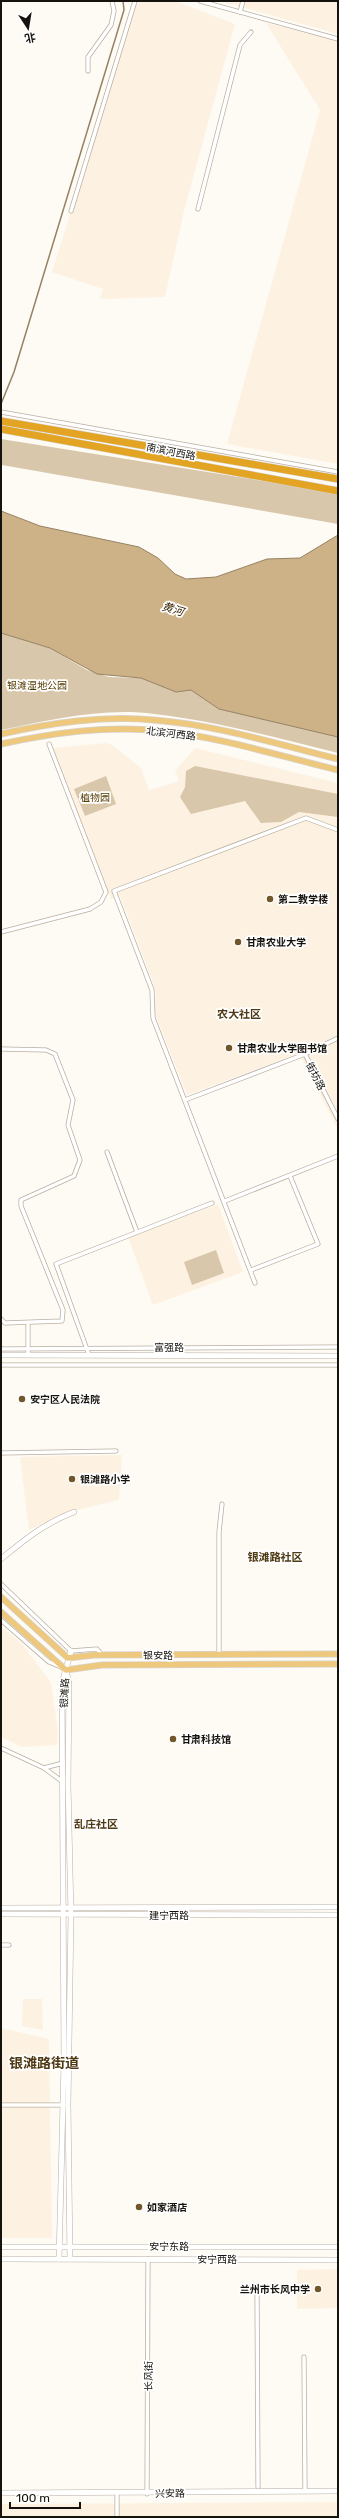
<svg xmlns="http://www.w3.org/2000/svg" width="339" height="2518" viewBox="0 0 339 2518" font-family="Rubik,'Noto Sans SC',sans-serif">
	<style>
		.built { fill: #fdf2e1 }
		.green { fill: #d9c7ab }
		.water { fill: #cdb288; stroke: #968263 }
		.lines { fill: none; stroke-linecap: round; stroke-linejoin: round }
		.stream { stroke: #968263; stroke-width: 1.5 }
		.street-casing { stroke: #b8afa2; stroke-width: 5 }
		.secondary-casing { stroke: #b8afa2; stroke-width: 6 }
		.primary-casing { stroke: #d5d5d4; stroke-width: 7 }
		.highway-casing { stroke: #d5d5d4; stroke-width: 8 }
		.street { stroke: #fff; stroke-width: 3.5 }
		.secondary { stroke: #fff; stroke-width: 5 }
		.primary { stroke: #eec87c; stroke-width: 5.5 }
		.highway { stroke: #e3a424; stroke-width: 7 }
		.poi-dot { fill: #715629; stroke: #fff; stroke-width: 1.5 }
		.labels { text-anchor: middle; stroke-width: 3.5; stroke-linejoin: round; paint-order: stroke }
		.street-label { font-size: 10px; fill: #16130e; stroke: #fff }
		.park-label { font-size: 10px; fill: #563b02; stroke: #fff }
		.poi-label { font-size: 10px; font-weight: bold; fill: #16130e; stroke: #fff; text-anchor: start }
		.water-label { font-size: 11px; font-style: italic; fill: #382501; stroke: #fff }
		.neighbourhood-label { font-size: 11px; font-weight: bold; fill: #4e3914; stroke: #fff }
		.district-label { font-size: 14px; font-weight: bold; fill: #4e3914; stroke: #fff }
	</style>
	<rect width="100%" height="100%" fill="#fefaf4"/>
	<g class="built">
		<path d="M140 1H175L235 24 184 211 165 297 100 299 103 289 52 272 136 6Z"/>
		<path d="M220 1H338V34Z"/>
		<path d="M266 23 338 40V464L227 444 320 110Z"/>
		<path d="M106 743 112 745 141 768 149 790 179 781 175 771 195 748 338 783V1130L302 1059 297 1054 187 1095 154 1011 156 995 154 985 120 896 111 899 52 748Z"/>
		<path d="M218 1204 243 1272 153 1305 128 1237Z"/>
		<path d="M122 1455 119 1500 69 1512 29 1530 20 1457Z"/>
		<path d="M1 1627 22 1644 51 1683 58 1731 57 1745 22 1747 1 1737Z"/>
		<path d="M23 1999H42L43 2030 22 2026Z"/>
		<path d="M1 2028 49 2039 52 2238H1Z"/>
		<path d="M338 2269V2308L297 2309V2270Z"/>
		<path d="M338 2502V2517H1V2504Z"/>
	</g>
	<g class="green">
		<path d="M1 439 338 493V524L2 465Z"/>
		<path d="M1 633 50 648 87 670 109 677 141 678 176 692 191 690 219 709 338 737V753C278 738 216 721 154 714 104 707 50 720 1 730Z"/>
		<path d="M195 766 338 794V817L299 812 281 822 261 823 245 801 191 814 180 797 185 787 186 771Z"/>
		<path d="M106 776 116 804 85 816 74 789Z"/>
		<path d="M216 1250 224 1273 192 1285 184 1262Z"/>
	</g>
	<path class="water" d="M1 511 40 526 139 547 158 558 175 574 186 579 216 577 267 559 300 558 338 535V737L219 709 191 690 176 692 141 678 97 674 50 648 1 633Z"/>
	<g class="lines">
		<path class="stream" d="M1 404 14 372 124 10 123 1"/>
		<defs>
			<g id="street">
				<path d="M200 1 338 39"/>
				<path d="M240 12 243 1"/>
				<path d="M88 71V57L111 25 114 11 112 1"/>
				<path d="M198 209 240 45 251 32"/>
				<path d="M71 211 135 1"/>
				<path d="M1 412 338 472"/>
				<path d="M1 932 90 909 101 902 106 892 49 744"/>
				<path d="M1 1049 46 1050 55 1054 73 1100 68 1125 80 1160 74 1176 21 1200V1206L63 1310 62 1321 5 1323 1 1319"/>
				<path d="M305 1054 338 1119"/>
				<path d="M185 1100 305 1054 338 1038"/>
				<path d="M107 1152 137 1232"/>
				<path d="M225 1201 338 1156"/>
				<path d="M251 1270 318 1244 290 1176"/>
				<path d="M255 1283 153 1018 152 990 114 891 306 818 338 830"/>
				<path d="M1 1349 338 1347"/>
				<path d="M28 1355V1323"/>
				<path d="M89 1355 56 1264 212 1203"/>
				<path d="M1 1365H338"/>
				<path d="M1 1453 116 1451"/>
				<path d="M1 1584 71 1651 97 1649 102 1655"/>
				<path d="M1 1620 49 1662 61 1667"/>
				<path d="M219 1655V1532L222 1504"/>
				<path d="M1 1748 44 1768 63 1782"/>
				<path d="M44 1768 63 1763"/>
				<path d="M1 1945H9"/>
				<path d="M1 2105H64"/>
				<path d="M257 2289 258 2487"/>
				<path d="M304 2357 305 2490"/>
				<path d="M117 2494V2517"/>
				<path d="M147 2494 148 2259"/>
			</g>
			<g id="secondary">
				<path d="M1 1355 338 1356"/>
				<path d="M1 1559C24 1540 45 1523 74 1512"/>
				<path d="M66 1670 69 1684 68 1784 71 1915 68 2105 70 2259"/>
				<path d="M1 1908 338 1907"/>
				<path d="M1 1914 338 1915"/>
				<path d="M1 2247H338"/>
				<path d="M1 2259 338 2260"/>
				<path d="M59 2259 64 2063 62 1683 71 1651"/>
				<path d="M1 2493 338 2491"/>
			</g>
			<g id="primary">
				<path d="M1 734C51 723 103 715 154 720 217 725 277 744 338 759"/>
				<path d="M1 744C53 733 107 725 161 731 221 737 279 756 338 770"/>
				<path d="M1 1597 68 1658 94 1655 338 1654"/>
				<path d="M1 1612 66 1670 102 1665 338 1664"/>
			</g>
			<g id="highway">
				<path d="M1 421 338 479"/>
				<path d="M1 429 338 491"/>
			</g>
		</defs>
		<use href="#street" class="street-casing"/>
		<use href="#secondary" class="secondary-casing"/>
		<use href="#primary" class="primary-casing"/>
		<use href="#highway" class="highway-casing"/>
		<use href="#street" class="street"/>
		<use href="#secondary" class="secondary"/>
		<use href="#primary" class="primary"/>
		<use href="#highway" class="highway"/>
	</g>
	<g class="poi-dot">
		<circle cx="270" cy="899" r="4"/>
		<circle cx="238" cy="942" r="4"/>
		<circle cx="229" cy="1048" r="4"/>
		<circle cx="22" cy="1399" r="4"/>
		<circle cx="72" cy="1479" r="4"/>
		<circle cx="173" cy="1739" r="4"/>
		<circle cx="139" cy="2207" r="4"/>
		<circle cx="318" cy="2289" r="4"/>
	</g>
	<g class="labels">
		<g class="street-label">
			<text transform="translate(171 451) rotate(11)" y="4">南滨河西路</text>
			<text transform="translate(171 733) rotate(7)" y="4">北滨河西路</text>
			<text transform="translate(316 1076) rotate(63)" y="4">街坊路</text>
			<text x="169" y="1351">富强路</text>
			<text x="158" y="1659">银安路</text>
			<text transform="translate(64 1693) rotate(-87)" y="4">银滩路</text>
			<text x="169" y="1919">建宁西路</text>
			<text x="169" y="2250">安宁东路</text>
			<text x="217" y="2263">安宁西路</text>
			<text transform="translate(148 2376) rotate(-90)" y="4">长风街</text>
			<text transform="translate(170 2493) rotate(-1)" y="4">兴安路</text>
		</g>
		<g class="park-label">
			<text x="37" y="689">银滩湿地公园</text>
			<text x="95" y="801">植物园</text>
		</g>
		<g class="poi-label">
			<text x="278" y="903">第二教学楼</text>
			<text x="246" y="946">甘肃农业大学</text>
			<text x="237" y="1052">甘肃农业大学图书馆</text>
			<text x="30" y="1403">安宁区人民法院</text>
			<text x="80" y="1483">银滩路小学</text>
			<text x="181" y="1743">甘肃科技馆</text>
			<text x="147" y="2211">如家酒店</text>
			<text x="310" y="2293" text-anchor="end">兰州市长风中学</text>
		</g>
		<g class="water-label">
			<text transform="translate(173 609) rotate(17)" y="4">黄河</text>
		</g>
		<g class="neighbourhood-label">
			<text x="239" y="1018">农大社区</text>
			<text x="275" y="1561">银滩路社区</text>
			<text x="96" y="1828">乱庄社区</text>
		</g>
		<g class="district-label">
			<text x="44" y="2068">银滩路街道</text>
		</g>
	</g>
	<rect width="339" height="2518" fill="none" stroke="#16130e" stroke-width="4"/>
	<g transform="translate(28 28) rotate(168)" stroke="#ffffff" stroke-width="3" paint-order="stroke">
	<path d="M0-3L7 15L0 10L-7 15Z" fill="#16130e"/>
	<text y="-6" font-size="11" font-weight="bold" text-anchor="middle" fill="#16130e">北</text>
	</g>
	<path d="M10 2502v6h70v-6" fill="none" stroke="#16130e" stroke-width="2"/>
	<text x="16" y="2502" font-size="12" fill="#16130e" stroke="#ffffff" stroke-width="3" paint-order="stroke">100 m</text>
</svg>
